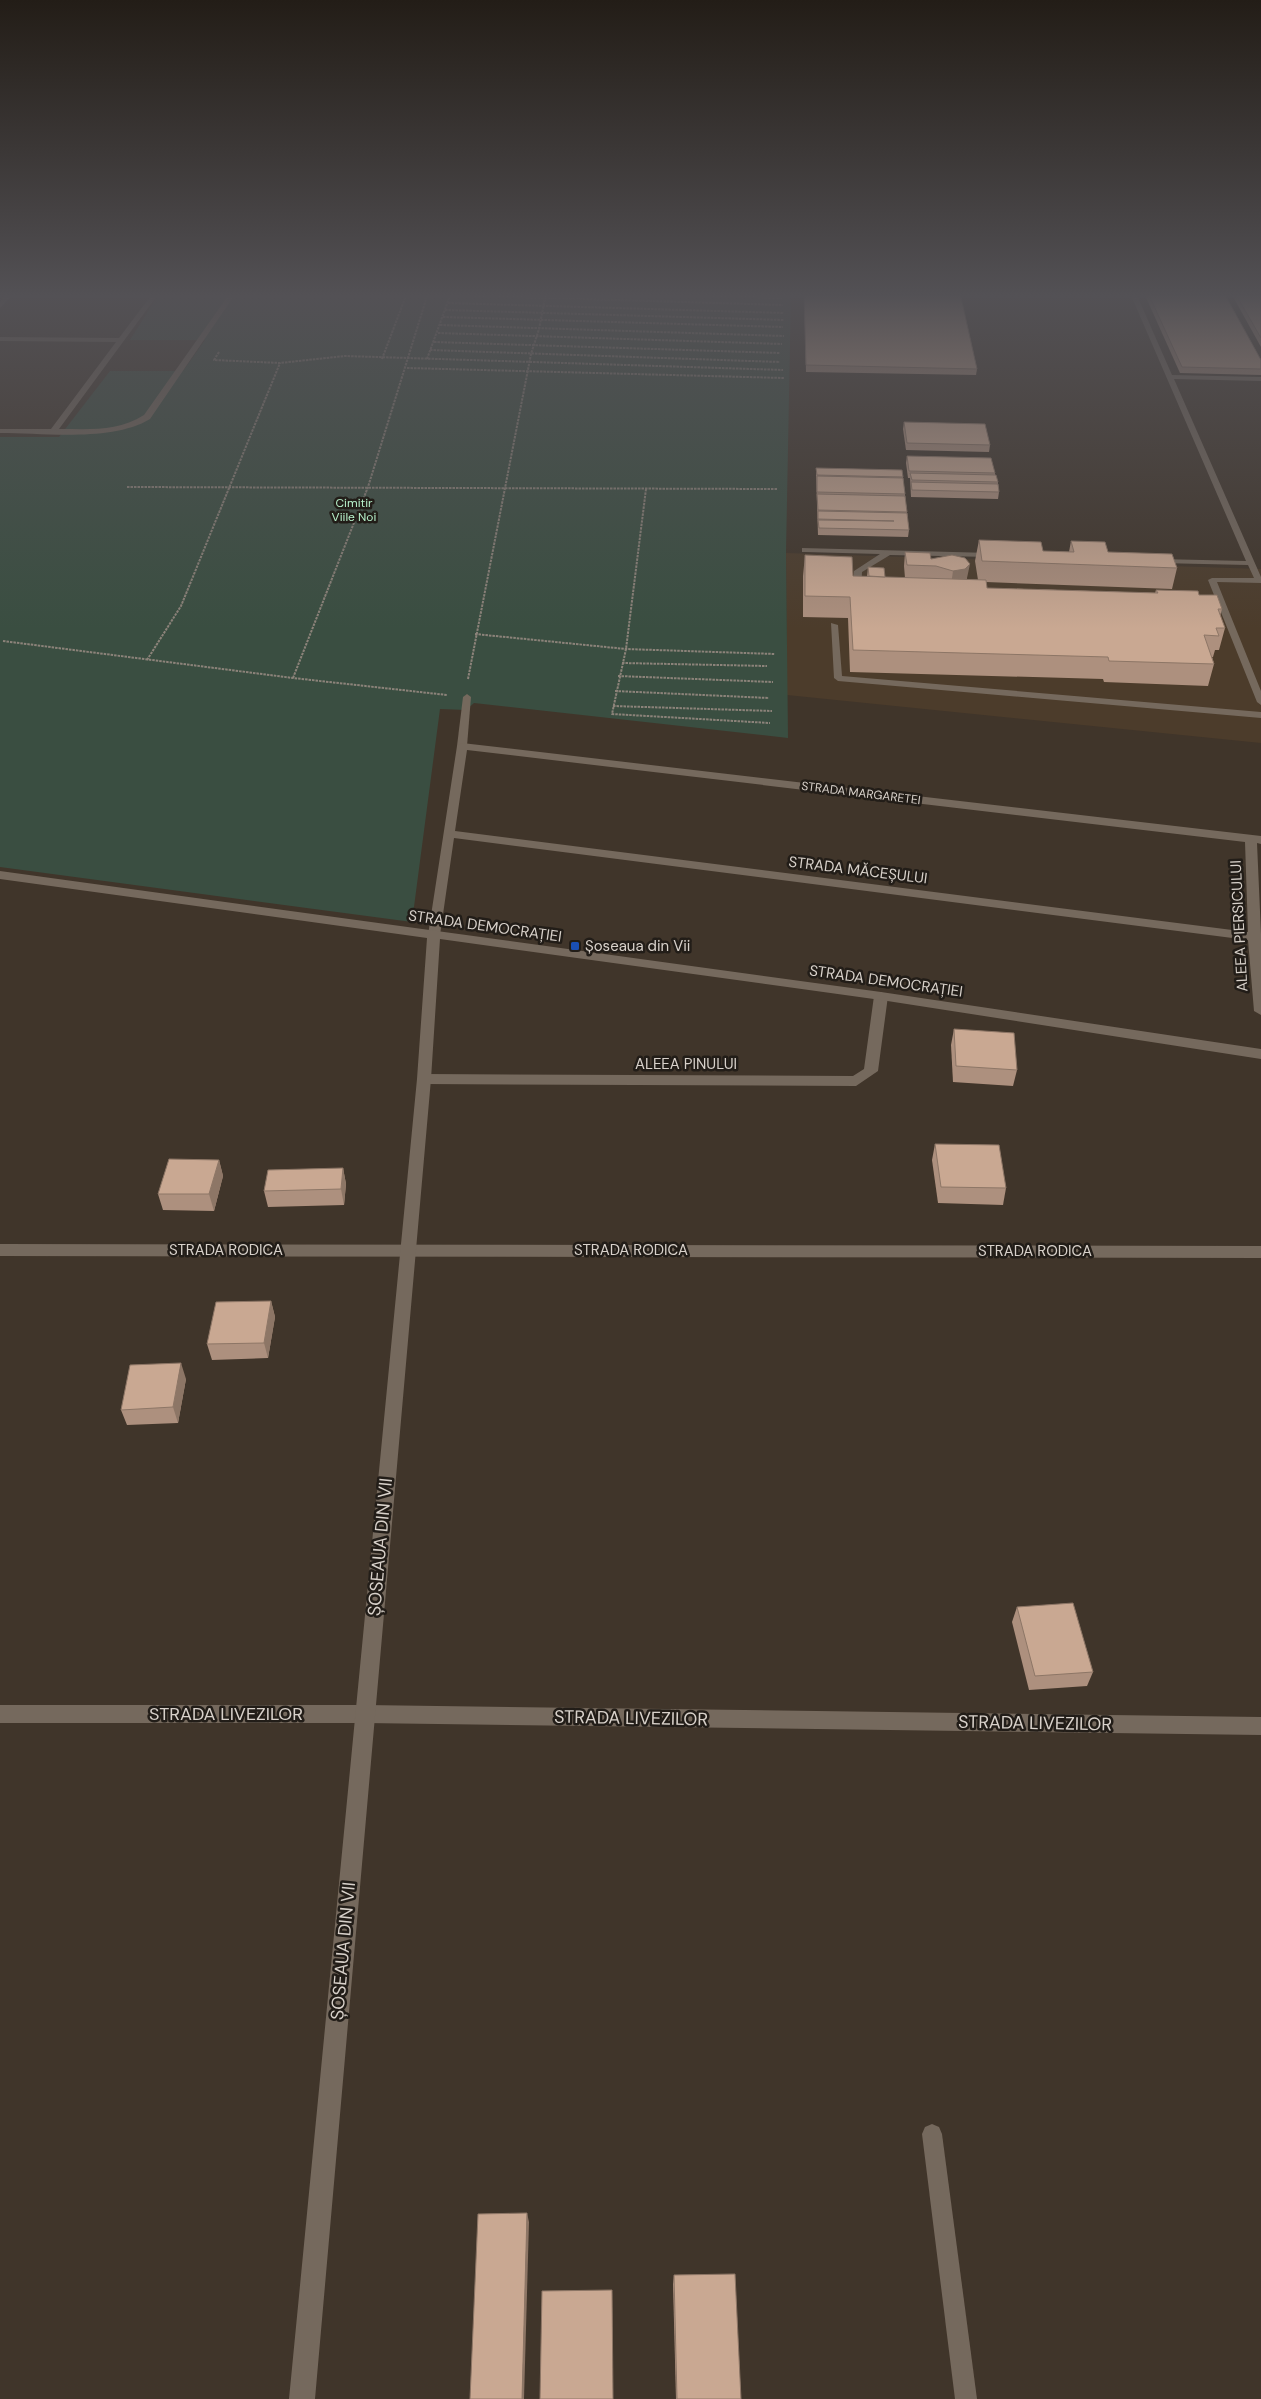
<svg xmlns="http://www.w3.org/2000/svg" width="1261" height="2399" viewBox="0 0 1261 2399" font-family="'DM Sans',sans-serif">
	<style>
		.built { fill: #4c3c2b }
		.green { fill: #3a4e41 }
		.lines { fill: none; stroke-linecap: round; stroke-linejoin: round }
		.path { stroke: #8c837a; stroke-width: 2; stroke-dasharray: 2.5 1; stroke-linecap: butt }
		.lane { fill: #75695d; fill-rule: evenodd }
		.street { fill: #75695d; fill-rule: evenodd }
		.secondary { fill: #75695d; fill-rule: evenodd }
		.wall { fill: #ad907e }
		.shaded-wall { fill: #8d7666 }
		.building { fill: #c9a892; stroke: #8d7666 }
		.transit-dot { fill: #1a4fb4; stroke: #221d18; stroke-width: 2 }
		.labels { text-anchor: middle; stroke-width: 5; stroke-linejoin: round; paint-order: stroke }
		.far-park-label { font-size: 12px; fill: #b7f1cb; stroke: #221d18 }
		.far-street-label { font-size: 12px; fill: #d8d1ca; stroke: #221d18 }
		.street-label { font-size: 15px; fill: #d8d1ca; stroke: #221d18 }
		.poi-label { font-size: 15px; fill: #d8d1ca; stroke: #221d18; text-anchor: start }
		.near-street-label { font-size: 18px; fill: #d8d1ca; stroke: #221d18 }
	</style>
	<rect width="100%" height="100%" fill="#40352a"/>
	<path class="built" d="M786 553 1261 569V743L787 695Z"/>
	<path class="green" d="M16 293H791L786 553 788 738 474 703 466 710 440 709 412 922 0 867V437H59L110 371H183L205 340H130L157 297H12Z"/>
	<g class="lines">
		<g class="path">
			<path d="M629 293 783 298"/>
			<path d="M450 295 783 305"/>
			<path d="M448 303 784 313"/>
			<path d="M445 310 784 320"/>
			<path d="M443 317 783 327"/>
			<path d="M440 325 784 336"/>
			<path d="M438 333 782 344"/>
			<path d="M434 342 780 353"/>
			<path d="M430 350 780 362"/>
			<path d="M219 352 214 360 280 363 345 356 783 370"/>
			<path d="M382 359 407 293"/>
			<path d="M427 359 451 293"/>
			<path d="M407 368 784 378"/>
			<path d="M127 487 778 489"/>
			<path d="M646 489 626 649 612 714 770 723"/>
			<path d="M475 634 626 649 775 654"/>
			<path d="M3 641 293 678 447 695"/>
			<path d="M147 660 181 606 280 363"/>
			<path d="M622 663 767 666"/>
			<path d="M618 676 773 682"/>
			<path d="M293 678 368 487 428 293"/>
			<path d="M468 679 531 354 539 329 546 293"/>
			<path d="M615 691 769 698"/>
			<path d="M613 706 772 711"/>
		</g>
		<g class="lane">
			<path d="M1130 293H1136L1172 375 1261 377V381L1174 379 1261 577V583L1217 582 1261 691V705L1257 702 1208 580 1212 578H1254L1248 565 1159 563 1155 561 1159 559 1246 561Z"/>
			<path d="M802 548 991 553 995 555 991 557 890 555 862 572 861 592 857 594 853 592 854 571 880 554 805 552H802Z"/>
			<path d="M831 623 838 625 842 676 1261 712V718L838 681 834 678Z"/>
			<path d="M467 694 471 697 467 746 462 749 457 746 463 697Z"/>
			<path d="M932 2124 939 2127 942 2134 977 2399H955L922 2134 925 2127Z"/>
		</g>
		<g class="street">
			<path d="M8 293H15L0 308V302Z"/>
			<path d="M153 293H159L59 429C90 429 117 432 144 415L230 293H236L150 419C112 442 45 433 0 433V429H51L116 342 0 341V337L119 338Z"/>
			<path d="M462 743 1261 836V844L1257 843 1261 934V1015L1254 1011 1248 940 454 838 440 935 434 939 430 938 428 935 457 746ZM467 750 1245 842 1248 932 455 831Z"/>
			<path d="M881 992 888 996 878 1071 856 1086 424 1084 417 1079 424 1074 853 1076 864 1069 874 996Z"/>
			<path d="M0 1244 1261 1246V1258L0 1256Z"/>
			<path d="M0 1705H365L1261 1717V1735L365 1723H0Z"/>
		</g>
		<path class="secondary" d="M0 871 881 992 1261 1049V1059L881 1000 440 939 431 1079 315 2399H289L417 1079 427 938 0 879Z"/>
	</g>
	<g class="wall">
		<path d="M804 293H960L977 369 976 375 806 372Z"/>
		<path d="M1144 293H1224L1261 360V375L1180 373Z"/>
		<path d="M1231 293H1261V347Z"/>
		<path d="M904 422 990 445 989 452 906 450 903 429Z"/>
		<path d="M907 456 995 473V475L998 482V484L999 492 998 499 911 497 910 478H908L906 463Z"/>
		<path d="M816 468 903 477 909 530 908 537 818 535 816 475Z"/>
		<path d="M979 540 1043 551 1069 552 1071 541 1108 552 1177 568 1172 589 986 582 987 588 1155 593 1156 590 1199 595 1222 609 1220 616 1225 628 1219 650H1215L1213 657H1212L1214 664 1208 686 1104 682 1103 679 850 672 848 618 803 617V576L805 555 853 576 867 577 868 567 885 577 905 578 904 566 905 552 931 559 967 578 966 580H978L975 561Z"/>
		<path d="M954 1029 1017 1070 1013 1086 953 1082 951 1045Z"/>
		<path d="M935 1144 1006 1188 1003 1205 938 1203 932 1160Z"/>
		<path d="M219 1160 223 1176 214 1211 163 1210 158 1194Z"/>
		<path d="M343 1168 346 1184 344 1205 268 1207 264 1191Z"/>
		<path d="M271 1301 275 1317 268 1358 212 1360 207 1344Z"/>
		<path d="M186 1379 178 1423 127 1425 121 1410Z"/>
		<path d="M1017 1607 1093 1672 1087 1686 1029 1690 1012 1622Z"/>
		<path d="M674 2275 741 2399H676L673 2284Z"/>
	</g>
	<g class="shaded-wall">
		<path d="M970 564 967 578 963 583 951 585 953 571Z"/>
		<path d="M219 1160 223 1176 214 1211 209 1194Z"/>
		<path d="M343 1168 346 1184 344 1205 341 1189Z"/>
		<path d="M271 1301 275 1317 268 1358 264 1343Z"/>
		<path d="M181 1363 186 1379 178 1423 173 1407Z"/>
		<path d="M527 2213 529 2222 524 2399H522Z"/>
	</g>
	<g class="building">
		<path d="M804 293H960L977 369 806 365Z"/>
		<path d="M1148 293H1224L1261 360V369L1182 367Z"/>
		<path d="M1235 293H1261V338Z"/>
		<path d="M904 422 985 424 990 445 907 443Z"/>
		<path d="M907 456 991 458 995 473 909 471Z"/>
		<path d="M816 468 902 470 903 477 817 475Z"/>
		<path d="M910 473 996 475 998 482 912 480Z"/>
		<path d="M817 476 903 478 905 494 817 492Z"/>
		<path d="M911 482 998 484 999 492 912 490Z"/>
		<path d="M817 494 905 496 907 512 818 510Z"/>
		<path d="M818 511 907 513 909 530 819 528 818 520 894 521 818 519Z"/>
		<path d="M979 540 1041 542 1043 551 1074 552 1071 541 1105 542 1108 552 1172 554 1177 568 982 561Z"/>
		<path d="M905 552 930 553 931 559 952 555 965 558 970 564 965 569 953 571 936 566 907 565Z"/>
		<path d="M805 555 852 557 853 576 986 580 987 588 1158 593 1156 590 1198 591 1199 595H1217L1222 609H1218L1225 628H1216L1219 636 1204 635 1214 664 1109 661 1108 657 853 650 850 597 805 596Z"/>
		<path d="M868 567 884 568 885 577 869 576Z"/>
		<path d="M954 1029 1014 1033 1017 1070 956 1066Z"/>
		<path d="M935 1144 999 1145 1006 1188 941 1187Z"/>
		<path d="M169 1159 219 1160 209 1194H158Z"/>
		<path d="M343 1168 341 1189 264 1191 268 1170Z"/>
		<path d="M271 1301 264 1343 207 1344 216 1302Z"/>
		<path d="M181 1363 173 1407 121 1410 130 1365Z"/>
		<path d="M1073 1603 1093 1672 1035 1676 1017 1607Z"/>
		<path d="M527 2213 522 2399H470L478 2214Z"/>
		<path d="M735 2274 741 2399H677L674 2275Z"/>
		<path d="M612 2290 613 2399H540L542 2291Z"/>
	</g>
	<linearGradient id="sky" x2="0" y2="1"><stop stop-color="#231d17"/><stop offset="0.47" stop-color="#535155"/><stop offset="1" stop-color="#535155" stop-opacity="0"/></linearGradient>
	<rect width="1261" height="629" fill="url(#sky)"/>
	<rect class="transit-dot" x="570" y="941" width="10" height="10" rx="2.5"/>
	<g class="labels">
		<g class="far-park-label">
			<text x="354" y="507">Cimitir<tspan x="354" dy="14">Viile Noi</tspan></text>
		</g>
		<g class="far-street-label">
			<text transform="translate(861 793) rotate(7)" y="4">STRADA MARGARETEI</text>
		</g>
		<g class="street-label">
			<text transform="translate(858 870) rotate(7)" y="5">STRADA MĂCEȘULUI</text>
			<text transform="translate(485 926) rotate(8)" y="5">STRADA DEMOCRAȚIEI</text>
			<text transform="translate(1239 926) rotate(-93)" y="5">ALEEA PIERSICULUI</text>
			<text transform="translate(886 981) rotate(8)" y="5">STRADA DEMOCRAȚIEI</text>
			<text x="686" y="1069">ALEEA PINULUI</text>
			<text x="226" y="1255">STRADA RODICA</text>
			<text x="631" y="1255">STRADA RODICA</text>
			<text x="1035" y="1256">STRADA RODICA</text>
		</g>
		<g class="poi-label">
			<text x="585" y="951">Șoseaua din Vii</text>
		</g>
		<g class="near-street-label">
			<text transform="translate(380 1547) rotate(-85)" y="6">ȘOSEAUA DIN VII</text>
			<text x="226" y="1720">STRADA LIVEZILOR</text>
			<text transform="translate(631 1718) rotate(1)" y="6">STRADA LIVEZILOR</text>
			<text transform="translate(1035 1723) rotate(1)" y="6">STRADA LIVEZILOR</text>
			<text transform="translate(343 1951) rotate(-85)" y="6">ȘOSEAUA DIN VII</text>
		</g>
	</g>
</svg>
